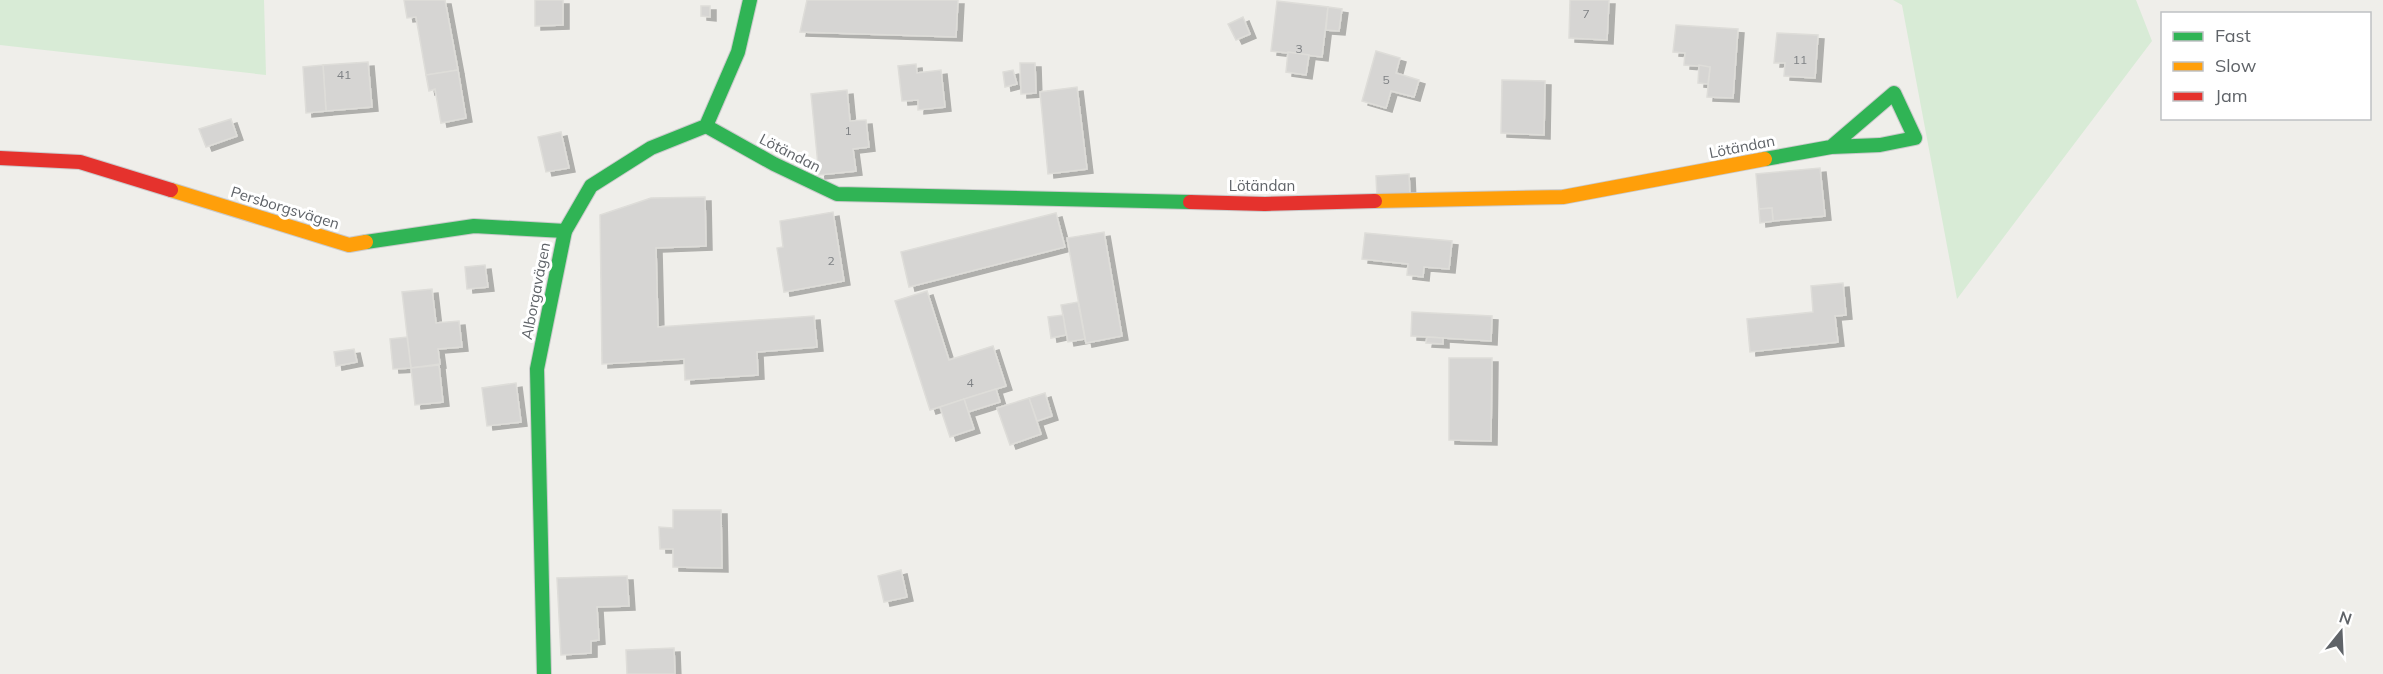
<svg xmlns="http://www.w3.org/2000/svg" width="2383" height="674" viewBox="0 0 2383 674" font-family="Mulish,sans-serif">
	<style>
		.green { fill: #d8ebd6 }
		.building { fill: #d6d5d3; stroke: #deddd9; stroke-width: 1.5; filter: url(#shadow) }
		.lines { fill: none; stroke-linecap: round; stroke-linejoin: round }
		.fast-casing { stroke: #cacacb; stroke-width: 16 }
		.slow-casing { stroke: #cacacb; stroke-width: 16 }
		.jam-casing { stroke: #cacacb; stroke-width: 16 }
		.fast { stroke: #30b455; stroke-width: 14 }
		.slow { stroke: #ff9f0a; stroke-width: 14 }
		.jam { stroke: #e5322d; stroke-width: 14 }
		.labels { text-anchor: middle; stroke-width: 6; stroke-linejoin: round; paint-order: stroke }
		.number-label { font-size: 12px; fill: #7e8184 }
		.street-label { font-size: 15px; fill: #5f6368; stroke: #fff }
	</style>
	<defs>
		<filter id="shadow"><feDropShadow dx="6" dy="4" stdDeviation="0" flood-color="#0004"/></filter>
	</defs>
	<rect width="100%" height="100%" fill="#efeeea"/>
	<g class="green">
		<path d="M0 0H264L266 75 0 45Z"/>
		<path d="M1893 0H2136L2152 41 1957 299 1902 5Z"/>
	</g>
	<g class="building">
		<path d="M404 0H445L458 70 426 75 416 17 407 18Z"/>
		<path d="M535 0H563V25L535 26Z"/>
		<path d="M807 0H958L956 37 800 32Z"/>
		<path d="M1570 0H1609L1607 40 1569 38Z"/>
		<path d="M1277 1 1328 7 1322 57 1271 51Z"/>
		<path d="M701 6H710V17L701 16Z"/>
		<path d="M1328 7 1342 9 1339 31 1326 30Z"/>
		<path d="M1243 17 1250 34 1236 40 1228 24Z"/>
		<path d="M1676 25 1738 29 1733 98 1707 97 1710 67 1684 65 1685 53 1673 52Z"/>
		<path d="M1777 33 1818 35 1815 78 1784 76 1785 63H1774Z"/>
		<path d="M1376 51 1400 58 1396 73 1419 80 1414 97 1391 91 1386 108 1362 101Z"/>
		<path d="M1288 52 1309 55 1306 75 1286 72Z"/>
		<path d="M368 62 372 107 326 111 323 65Z"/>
		<path d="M1020 63H1035L1036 93 1021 94Z"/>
		<path d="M916 64 917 73 941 70 945 107 918 110V100L902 101 898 66Z"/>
		<path d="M323 65 326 111 306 113 303 67Z"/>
		<path d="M1699 65 1710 67 1708 84 1698 83Z"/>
		<path d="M458 70 466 118 441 123 435 89 429 91 426 75Z"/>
		<path d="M1013 70 1017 84 1005 87 1003 72Z"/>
		<path d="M1502 80 1545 81 1544 135 1501 133Z"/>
		<path d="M1077 87 1087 169 1048 174 1040 92Z"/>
		<path d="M847 90 850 121 866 120 869 147 853 149 856 171 819 175 811 94Z"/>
		<path d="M231 119 237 136 206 147 199 129Z"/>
		<path d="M561 132 569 168 546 172 538 137Z"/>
		<path d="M1820 168 1825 216 1773 221 1772 208 1759 209 1756 174Z"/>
		<path d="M1409 174 1410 197 1377 198 1376 176Z"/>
		<path d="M705 197 706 246 656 248 658 327 814 316 817 347 757 352 758 375 685 380 684 359 602 364 600 215 651 198Z"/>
		<path d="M1772 208 1773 221 1760 223 1759 209Z"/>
		<path d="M833 212 844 281 784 292 777 248 783 247 780 221Z"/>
		<path d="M1056 213 1065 247 909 287 901 252Z"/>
		<path d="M1104 232 1122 336 1086 343 1067 238Z"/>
		<path d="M1365 233 1452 241 1449 269 1424 267 1423 277 1407 275 1408 264 1362 259Z"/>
		<path d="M485 265 488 287 467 289 465 267Z"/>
		<path d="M1843 283 1846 315 1835 316 1838 342 1750 352 1747 319 1813 312 1811 286Z"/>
		<path d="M432 289 436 323 459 321 462 347 438 349 440 364 411 368 402 292Z"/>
		<path d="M927 291 949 360 993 346 1006 386 930 410 895 301Z"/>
		<path d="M1078 302 1085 339 1068 342 1061 305Z"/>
		<path d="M1412 312 1492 316 1491 341 1411 336Z"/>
		<path d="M1063 315 1066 335 1051 338 1048 317Z"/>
		<path d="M407 337 411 368 393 369 390 339Z"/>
		<path d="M1427 337 1443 338V344L1426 343Z"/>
		<path d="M354 349 357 362 336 366 334 352Z"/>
		<path d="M1449 358H1492L1491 441 1449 440Z"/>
		<path d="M439 365 443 402 415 405 411 368Z"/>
		<path d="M516 383 521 422 487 426 482 388Z"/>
		<path d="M996 389 1000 402 968 412 964 399Z"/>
		<path d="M1045 393 1052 416 1037 421 1029 398Z"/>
		<path d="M1029 398 1041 434 1010 445 997 408Z"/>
		<path d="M964 399 974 429 950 437 940 407Z"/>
		<path d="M673 510H721L722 568 673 567V549H660L659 527 673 528Z"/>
		<path d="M901 570 907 597 884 602 878 576Z"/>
		<path d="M627 576 629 606 597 607 599 640 591 641V653L561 655 557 578Z"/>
		<path d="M674 648 675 674H627L626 650Z"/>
	</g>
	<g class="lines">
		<defs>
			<g id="fast">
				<path d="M706 126 774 164 837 194 1190 202"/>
				<path d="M1765 159 1831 147 1880 145 1915 138 1894 93 1831 147"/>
				<path d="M366 242 474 226 565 231"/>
				<path d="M544 674 537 369 565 231 591 186 651 148 706 126 738 52 750 0"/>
			</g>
			<g id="slow">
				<path d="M171 190 349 245 366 242"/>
				<path d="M1375 201 1563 197 1765 159"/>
			</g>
			<g id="jam">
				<path d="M0 158 80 162 171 190"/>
				<path d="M1190 202 1265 204 1375 201"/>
			</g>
		</defs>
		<use href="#fast" class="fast-casing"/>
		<use href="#slow" class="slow-casing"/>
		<use href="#jam" class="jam-casing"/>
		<use href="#fast" class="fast"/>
		<use href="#slow" class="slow"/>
		<use href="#jam" class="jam"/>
	</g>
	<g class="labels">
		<g class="number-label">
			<text x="1586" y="18">7</text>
			<text x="1299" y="53">3</text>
			<text x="1800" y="64">11</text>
			<text x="344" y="79">41</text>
			<text x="1386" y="84">5</text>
			<text x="848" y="135">1</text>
			<text x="831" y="265">2</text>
			<text x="970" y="387">4</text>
		</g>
		<g class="street-label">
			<text transform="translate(1742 147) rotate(-11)" y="5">Lötändan</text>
			<text transform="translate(790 153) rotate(27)" y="5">Lötändan</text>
			<text x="1262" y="191">Lötändan</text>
			<text transform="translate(285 208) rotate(17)" y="5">Persborgsvägen</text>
			<text transform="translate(536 291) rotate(-79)" y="5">Alborgavägen</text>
		</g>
	</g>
	<rect x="2161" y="12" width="210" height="108" fill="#ffffff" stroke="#bfc1c3" stroke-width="1.5"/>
	<rect x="2173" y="32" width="30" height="9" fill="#30b455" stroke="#bfc1c3" stroke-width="1.5"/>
	<text x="2215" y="42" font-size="18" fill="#5f6368">Fast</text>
	<rect x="2173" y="62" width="30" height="9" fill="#ff9f0a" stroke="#bfc1c3" stroke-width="1.5"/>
	<text x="2215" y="72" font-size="18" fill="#5f6368">Slow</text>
	<rect x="2173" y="92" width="30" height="9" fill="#e5322d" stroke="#bfc1c3" stroke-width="1.5"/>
	<text x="2215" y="102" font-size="18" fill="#5f6368">Jam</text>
	<g transform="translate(2341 632) rotate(18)" stroke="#ffffff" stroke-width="4.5" paint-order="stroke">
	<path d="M0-4.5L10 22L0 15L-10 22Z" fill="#5f6368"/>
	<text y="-9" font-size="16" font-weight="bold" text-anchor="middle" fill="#5f6368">N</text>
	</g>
</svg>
